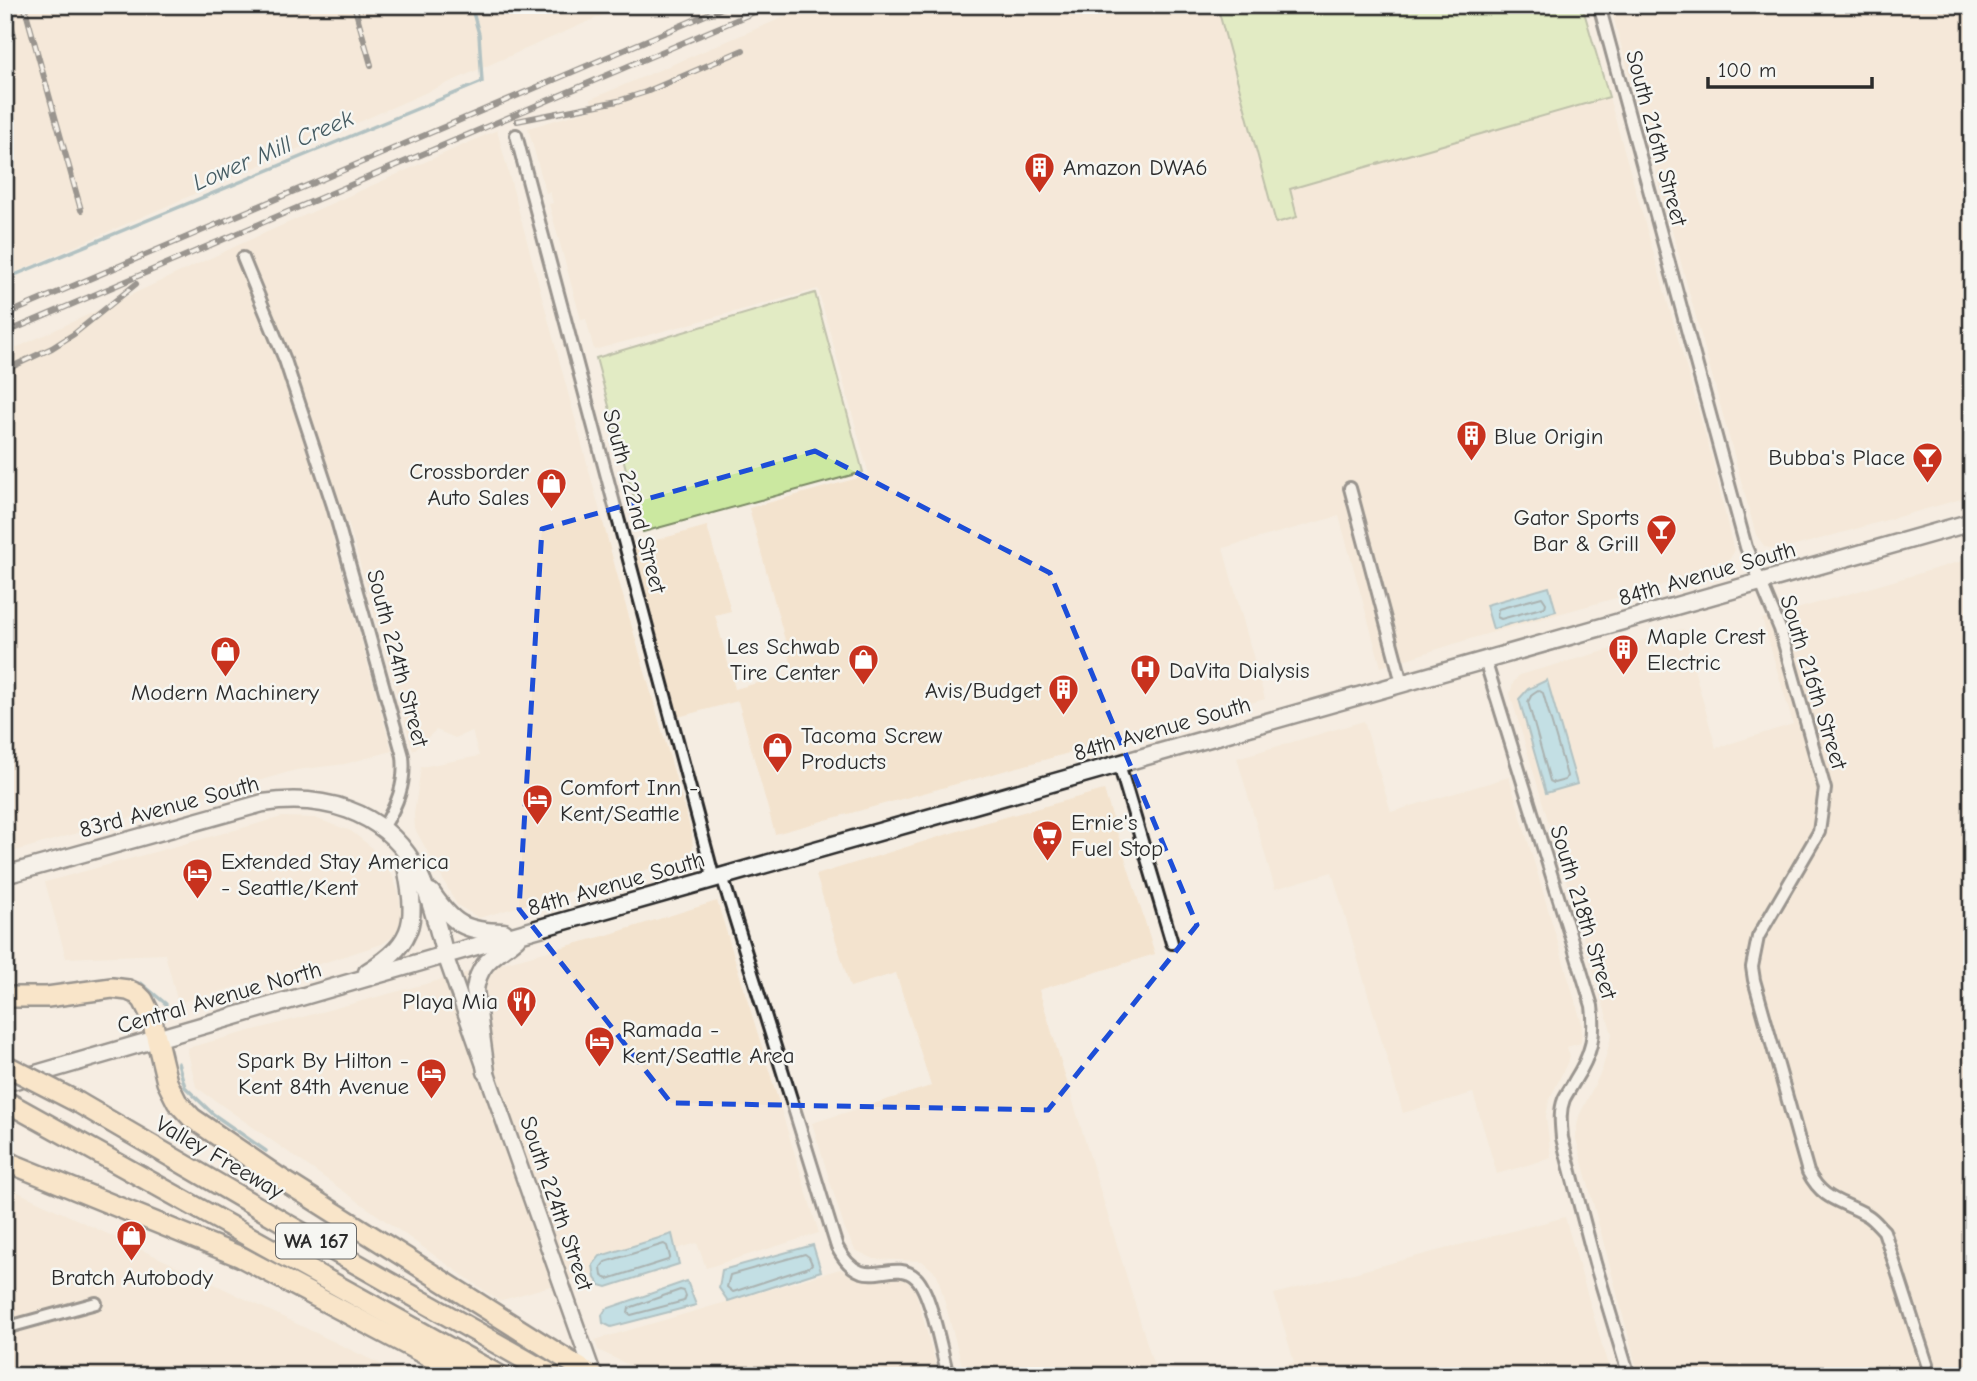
<svg xmlns="http://www.w3.org/2000/svg" width="1977" height="1381" viewBox="0 0 1977 1381" font-family="'Comic Neue',sans-serif">
	<style>
		.built { fill: #f3e3ce }
		.green { fill: #cbe8a0; stroke: #7b8a66; stroke-width: 2 }
		.water { fill: #85cee6; stroke: #618d9b; stroke-width: 2 }
		.lines { fill: none; stroke-linecap: round; stroke-linejoin: round }
		.shore { stroke: #4f6c76; stroke-width: 2 }
		.stream { stroke: #618d9b; stroke-width: 3.5 }
		.minor-casing { stroke: #2b2b2b; stroke-width: 16 }
		.tertiary-casing { stroke: #2b2b2b; stroke-width: 19 }
		.secondary-casing { stroke: #2b2b2b; stroke-width: 21 }
		.motorway-casing { stroke: #2b2b2b; stroke-width: 24 }
		.minor { stroke: #f6f6f2; stroke-width: 10 }
		.tertiary { stroke: #f6f6f2; stroke-width: 14 }
		.secondary { stroke: #f6f6f2; stroke-width: 16 }
		.motorway { stroke: #fcdcac; stroke-width: 19 }
		.rail-casing { stroke: #2b2b2b; stroke-width: 6 }
		.rail { stroke: #f6f6f2; stroke-width: 3.5; stroke-dasharray: 10; stroke-linecap: butt }
		.motorway-bridge-casing { stroke: #2b2b2b; stroke-width: 24; stroke-linecap: butt }
		.motorway-bridge { stroke: #fcdcac; stroke-width: 19 }
		.marked { fill: none; stroke: #1d4ed8; stroke-width: 5; stroke-dasharray: 14 9; stroke-linejoin: round }
		.labels { text-anchor: middle; stroke-width: 5; stroke-linejoin: round; paint-order: stroke }
		.shield { fill: #f6f6f2; stroke: #686867; stroke-width: 2 }
		.shield-label { font-size: 21px; font-weight: bold; fill: #2b2b2b }
		.street-label { font-size: 23px; fill: #2b2b2b; stroke: #f6f6f2 }
		.poi-label { font-size: 23px; fill: #2b2b2b; stroke: #f6f6f2; text-anchor: start }
		.water-label { font-size: 24px; font-style: italic; fill: #465c63; stroke: #f6f6f2 }
	</style>
	<rect width="100%" height="100%" fill="#f5ede2"/>
	<filter id="ink" filterUnits="userSpaceOnUse"><feTurbulence type="fractalNoise" baseFrequency=".0143" numOctaves="2"/><feDisplacementMap in="SourceGraphic" scale="14" xChannelSelector="R" yChannelSelector="G"/><feConvolveMatrix kernelMatrix="1 2 1 2 8 2 1 2 1" color-interpolation-filters="sRGB"/></filter>
	<g filter="url(#ink)">
		<g class="built">
			<path d="M5 5H626L5 277Z"/>
			<path d="M812 5H1217L1276 222 1289 189 1609 97 1712 458 1734 552 1724 568 1476 637 1381 667 1339 516 1223 548 1265 699 775 834 738 701 678 717 631 547 707 526 731 611 715 615 735 689 794 673 749 508 869 475 818 289 594 350 586 319 581 320 549 204 553 203 550 192 546 193 528 128 593 109 591 99Z"/>
			<path d="M1610 5H1972V496L1781 550 1765 547 1756 535Z"/>
			<path d="M497 130 623 596 692 834 693 850 687 858 479 918 457 905 415 829 414 814 421 767 479 756 472 731 455 738 436 730 413 751 348 522 330 528 392 751 345 764 296 770 5 854V353L258 236Z"/>
			<path d="M1972 558V1376H1639L1575 1135 1579 1116 1602 1070 1612 1034 1510 694 1513 683 1519 675 1683 629 1716 748 1793 724 1762 619Z"/>
			<path d="M1364 721 1391 812 1509 777 1582 1024 1581 1043 1567 1047 1570 1057 1549 1101 1546 1116 1551 1158 1497 1174 1473 1093 1403 1113 1332 872 1275 889 1237 758Z"/>
			<path d="M1104 790 1155 954 1039 990 1157 1376H965L937 1274 922 1261 874 1259 855 1250 844 1227 812 1123 931 1086 896 973 850 987 816 875 987 822Z"/>
			<path d="M282 817 315 818 351 831 370 846 392 875 398 891 402 914 400 925 394 936 382 944 323 963 178 1003 165 954 66 958 45 882Z"/>
			<path d="M717 901 819 1233 706 1268 697 1243 499 1301 196 1087 187 1048 604 936Z"/>
			<path d="M5 1186 200 1277 405 1376H5Z"/>
			<path d="M1565 1217 1611 1376H1250L1294 1362 1274 1294Z"/>
			<path d="M840 1269 857 1278 875 1281 898 1278 906 1280 915 1289 939 1376H651L598 1350 595 1340Z"/>
		</g>
		<g class="green">
			<path d="M1217 5H1582L1609 97 1290 189 1297 217 1276 223Z"/>
			<path d="M815 293 863 472 643 532 596 358Z"/>
		</g>
		<g class="water">
			<path d="M1549 587 1556 611 1493 629 1486 605Z"/>
			<path d="M1547 680 1577 784 1546 793 1519 699 1528 689Z"/>
			<path d="M672 1234 679 1264 607 1287 600 1285 595 1278 593 1265 600 1256Z"/>
			<path d="M813 1245 821 1271 728 1301 719 1288 722 1270Z"/>
			<path d="M687 1281 696 1305 611 1327 603 1323 602 1315 606 1309Z"/>
		</g>
		<g class="lines">
			<g class="shore">
				<path d="M1542 597 1546 603 1545 607 1501 619 1497 617 1498 609Z"/>
				<path d="M1538 690 1543 693 1567 776 1565 780 1554 783 1550 781 1528 702 1532 694Z"/>
				<path d="M664 1244 667 1246 670 1257 668 1260 608 1279 602 1276 601 1267 605 1262Z"/>
				<path d="M805 1254 809 1257 812 1264 809 1267 733 1292 727 1287 730 1275Z"/>
				<path d="M680 1290 684 1291 686 1296 684 1301 631 1315 628 1313 629 1308Z"/>
			</g>
			<g class="stream">
				<path d="M5 279 482 82 479 34 471 5"/>
				<path d="M141 983 166 1004"/>
				<path d="M178 1063 185 1087 213 1114 266 1151"/>
			</g>
			<defs>
				<g id="minor">
					<path d="M1599 5 1746 547 1780 629 1825 789 1819 832 1758 937 1752 967 1754 980 1808 1172C1824 1202 1841 1200 1867 1215 1874 1219 1879 1226 1884 1231L1927 1364"/>
					<path d="M516 135 714 879"/>
					<path d="M243 258 285 360 333 506 403 756C406 784 397 805 383 828"/>
					<path d="M1350 488 1402 683"/>
					<path d="M1485 660 1592 1006C1596 1036 1591 1055 1575 1080 1572 1086 1567 1093 1564 1099 1559 1112 1561 1125 1562 1138L1595 1263 1629 1376"/>
					<path d="M1119 764 1172 943"/>
					<path d="M722 876 837 1247C864 1298 891 1255 916 1278 931 1292 942 1354 948 1376"/>
					<path d="M5 1328 96 1303"/>
				</g>
				<path id="tertiary" d="M445 955 594 1376"/>
				<g id="secondary">
					<path d="M5 875 263 803C322 794 381 810 413 863 429 890 437 925 445 955"/>
					<path d="M431 892C453 924 465 932 504 932"/>
					<path d="M367 972C421 939 415 916 405 860"/>
					<path d="M486 1072 475 990C479 961 495 956 517 938"/>
					<path d="M5 1083 445 955 1972 522"/>
				</g>
				<g id="motorway">
					<path d="M5 997H47L112 988 128 990 137 994 143 1000 151 1016 167 1082 177 1102 192 1118 278 1177 593 1376"/>
					<path d="M5 1101 500 1376"/>
					<path d="M79 1103 290 1226 554 1376"/>
					<path d="M5 1161 241 1257 466 1376"/>
				</g>
			</defs>
			<use href="#minor" class="minor-casing"/>
			<use href="#tertiary" class="tertiary-casing"/>
			<use href="#secondary" class="secondary-casing"/>
			<use href="#motorway" class="motorway-casing"/>
			<use href="#minor" class="minor"/>
			<use href="#tertiary" class="tertiary"/>
			<use href="#secondary" class="secondary"/>
			<use href="#motorway" class="motorway"/>
			<defs>
				<g id="rail">
					<path d="M24 5 81 210"/>
					<path d="M354 5 371 65"/>
					<path d="M5 6 14 35"/>
					<path d="M517 121 618 101 646 92 743 50"/>
					<path d="M5 315 729 5"/>
					<path d="M5 333 771 5"/>
					<path d="M5 370 52 348 74 334 136 284"/>
				</g>
			</defs>
			<use href="#rail" class="rail-casing"/>
			<use href="#rail" class="rail"/>
			<defs>
				<path id="motorway-bridge" d="M5 1065 79 1103"/>
			</defs>
			<use href="#motorway-bridge" class="motorway-bridge-casing"/>
			<use href="#motorway-bridge" class="motorway-bridge"/>
		</g>
	</g>
	<path d="M0 0H1977V1381H0ZM815 451 1050 573 1197 925 1048 1110 671 1103 519 909 542 529Z" fill="#f5ede2" fill-opacity=".55" fill-rule="evenodd"/>
	<path class="marked" d="M815 451 1050 573 1197 925 1048 1110 671 1103 519 909 542 529Z"/>
	<defs>
		<symbol id="building-pin" viewBox="-11 -11 22 30"><path d="M0 17L-7.5 6A9.5 9.5 0 1 1 7.5 6Z" fill="#c8321e" stroke="#f6f6f2"/><path d="M-4-6H4V6H1V3H-1V6H-4ZM-2.5-4.3h1.7v1.8h-1.7ZM.8-4.3h1.7v1.8H.8ZM-2.5-1h1.7V.8h-1.7ZM.8-1h1.7V.8H.8Z" fill="#fff"/></symbol>
		<symbol id="bar-pin" viewBox="-11 -11 22 30"><path d="M0 17L-7.5 6A9.5 9.5 0 1 1 7.5 6Z" fill="#c8321e" stroke="#f6f6f2"/><path d="M-6-5H6L.8 .8V4.5H3.5V6h-7V4.5H-.8V.8Z" fill="#fff"/></symbol>
		<symbol id="shop-pin" viewBox="-11 -11 22 30"><path d="M0 17L-7.5 6A9.5 9.5 0 1 1 7.5 6Z" fill="#c8321e" stroke="#f6f6f2"/><path d="M-5-2.5h2.3a2.7 3.5 0 0 1 5.4 0H5L5.5 6h-11ZM-1.5-2.5h3a1.5 2.3 0 0 0-3 0Z" fill="#fff"/></symbol>
		<symbol id="hospital-pin" viewBox="-11 -11 22 30"><path d="M0 17L-7.5 6A9.5 9.5 0 1 1 7.5 6Z" fill="#c8321e" stroke="#f6f6f2"/><path d="M-5-5h3v3.5h4V-5h3V5h-3V1.5h-4V5h-3Z" fill="#fff"/></symbol>
		<symbol id="hotel-pin" viewBox="-11 -11 22 30"><path d="M0 17L-7.5 6A9.5 9.5 0 1 1 7.5 6Z" fill="#c8321e" stroke="#f6f6f2"/><path d="M-6-4.5h1.5V1H6V5H4.5V3h-9V5H-6ZM-4 0a1.8 1.8 0 1 1 3.6 0ZM.5 0V-2.5h3Q6-2.5 6 0Z" fill="#fff"/></symbol>
		<symbol id="supermarket-pin" viewBox="-11 -11 22 30"><path d="M0 17L-7.5 6A9.5 9.5 0 1 1 7.5 6Z" fill="#c8321e" stroke="#f6f6f2"/><path d="M-6-5.5h2.5l.6 2H6L4.5 2H-2.5L-4.4-4H-6ZM-1.5 3.2a1.3 1.3 0 1 0 .1 0ZM3 3.2a1.3 1.3 0 1 0 .1 0Z" fill="#fff"/></symbol>
		<symbol id="restaurant-pin" viewBox="-11 -11 22 30"><path d="M0 17L-7.5 6A9.5 9.5 0 1 1 7.5 6Z" fill="#c8321e" stroke="#f6f6f2"/><path d="M-5-6h1v4h1v-4h1v4h1v-4h1v5L-1.5 .5V6h-2V.5L-5-1ZM5-6V6H3V1.5H1.5Q1.5-4 5-6Z" fill="#fff"/></symbol>
	</defs>
	<g fill-rule="evenodd">
		<use href="#building-pin" x="1022" y="150" width="35" height="47"/>
		<use href="#building-pin" x="1454" y="418" width="35" height="47"/>
		<use href="#bar-pin" x="1910" y="440" width="35" height="47"/>
		<use href="#shop-pin" x="534" y="466" width="35" height="47"/>
		<use href="#bar-pin" x="1644" y="512" width="35" height="47"/>
		<use href="#building-pin" x="1606" y="632" width="35" height="47"/>
		<use href="#shop-pin" x="208" y="634" width="35" height="47"/>
		<use href="#shop-pin" x="846" y="642" width="35" height="47"/>
		<use href="#hospital-pin" x="1128" y="652" width="35" height="47"/>
		<use href="#building-pin" x="1046" y="672" width="35" height="47"/>
		<use href="#shop-pin" x="760" y="730" width="35" height="47"/>
		<use href="#hotel-pin" x="520" y="782" width="35" height="47"/>
		<use href="#supermarket-pin" x="1030" y="818" width="35" height="47"/>
		<use href="#hotel-pin" x="180" y="856" width="35" height="47"/>
		<use href="#restaurant-pin" x="504" y="984" width="35" height="47"/>
		<use href="#hotel-pin" x="582" y="1024" width="35" height="47"/>
		<use href="#hotel-pin" x="414" y="1056" width="35" height="47"/>
		<use href="#shop-pin" x="114" y="1218" width="35" height="47"/>
	</g>
	<g class="labels">
		<rect class="shield" x="276" y="1223.5" width="80" height="35" rx="5"/>
		<g class="shield-label">
			<text x="316" y="1248">WA 167</text>
		</g>
		<g class="street-label">
			<text transform="translate(1657 138) rotate(75)" y="8">South 216th Street</text>
			<text transform="translate(635 501) rotate(75)" y="8">South 222nd Street</text>
			<text transform="translate(1707 573) rotate(-16)" y="8">84th Avenue South</text>
			<text transform="translate(398 658) rotate(75)" y="8">South 224th Street</text>
			<text transform="translate(1814 682) rotate(73)" y="8">South 216th Street</text>
			<text transform="translate(1162 728) rotate(-16)" y="8">84th Avenue South</text>
			<text transform="translate(169 806) rotate(-15)" y="8">83rd Avenue South</text>
			<text transform="translate(616 883) rotate(-16)" y="8">84th Avenue South</text>
			<text transform="translate(1584 912) rotate(73)" y="8">South 218th Street</text>
			<text transform="translate(219 997) rotate(-16)" y="8">Central Avenue North</text>
			<text transform="translate(220 1157) rotate(30)" y="8">Valley Freeway</text>
			<text transform="translate(557 1203) rotate(71)" y="8">South 224th Street</text>
		</g>
		<g class="poi-label">
			<text x="1063" y="175">Amazon DWA6</text>
			<text x="1494" y="444">Blue Origin</text>
			<text x="1905" y="465" text-anchor="end">Bubba's Place</text>
			<text x="529" y="479" text-anchor="end">Crossborder<tspan x="529" dy="26">Auto Sales</tspan></text>
			<text x="1639" y="525" text-anchor="end">Gator Sports<tspan x="1639" dy="26">Bar &amp; Grill</tspan></text>
			<text x="1647" y="644">Maple Crest<tspan x="1647" dy="26">Electric</tspan></text>
			<text x="840" y="654" text-anchor="end">Les Schwab<tspan x="840" dy="26">Tire Center</tspan></text>
			<text x="1169" y="678">DaVita Dialysis</text>
			<text x="1041" y="698" text-anchor="end">Avis/Budget</text>
			<text x="225" y="700" text-anchor="middle">Modern Machinery</text>
			<text x="801" y="743">Tacoma Screw<tspan x="801" dy="26">Products</tspan></text>
			<text x="560" y="795">Comfort Inn -<tspan x="560" dy="26">Kent/Seattle</tspan></text>
			<text x="1071" y="830">Ernie's<tspan x="1071" dy="26">Fuel Stop</tspan></text>
			<text x="221" y="869">Extended Stay America<tspan x="221" dy="26">- Seattle/Kent</tspan></text>
			<text x="498" y="1009" text-anchor="end">Playa Mia</text>
			<text x="622" y="1037">Ramada -<tspan x="622" dy="26">Kent/Seattle Area</tspan></text>
			<text x="409" y="1068" text-anchor="end">Spark By Hilton -<tspan x="409" dy="26">Kent 84th Avenue</tspan></text>
			<text x="132" y="1285" text-anchor="middle">Bratch Autobody</text>
		</g>
		<g class="water-label">
			<text transform="translate(273 150) rotate(-23)" y="8">Lower Mill Creek</text>
		</g>
	</g>
	<rect width="1977" height="1381" fill="none" stroke="#f6f6f2" stroke-width="28"/>
	<rect x="14" y="14" width="1949" height="1353" fill="none" stroke="#2b2b2b" stroke-width="2.5" filter="url(#ink)"/>
	<path d="M1708 77v10h164v-10" fill="none" stroke="#2b2b2b" stroke-width="3.5"/>
	<text x="1718" y="77" font-size="21" fill="#2b2b2b" stroke="#f6f6f2" stroke-width="5" paint-order="stroke">100 m</text>
</svg>
